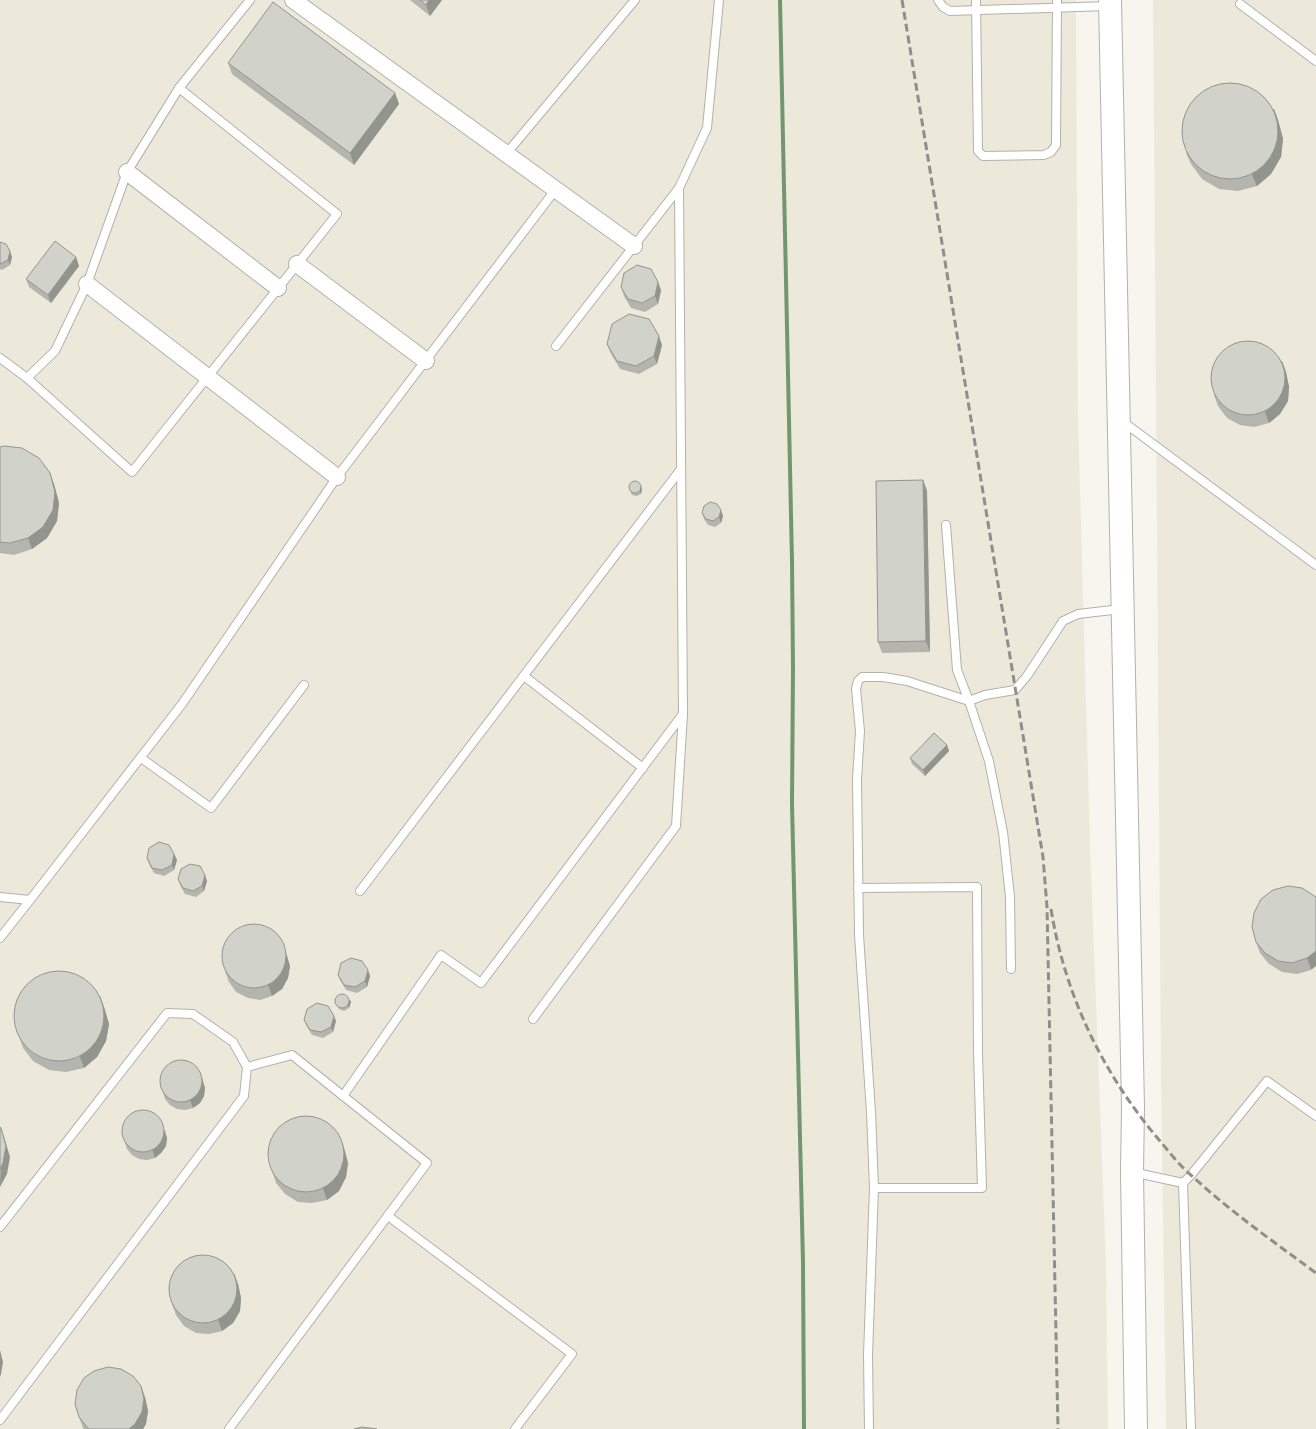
<svg xmlns="http://www.w3.org/2000/svg" width="1316" height="1429" viewBox="0 0 1316 1429" font-family="'Nunito Sans',sans-serif">
	<style>
		.built { fill: #ede9da }
		.lines { fill: none; stroke-linecap: round; stroke-linejoin: round }
		.stream { stroke: #72976e; stroke-width: 4 }
		.service-casing { stroke: #b3b1a9; stroke-width: 10 }
		.minor-casing { stroke: #b3b1a9; stroke-width: 18 }
		.primary-casing { stroke: #b3b1a9; stroke-width: 24 }
		.service { stroke: #fff; stroke-width: 8 }
		.minor { stroke: #fff; stroke-width: 16 }
		.primary { stroke: #fff; stroke-width: 22 }
		.rail { stroke: #8f8e88; stroke-width: 3; stroke-dasharray: 8 4; stroke-linecap: butt }
		.wall { fill: #b4b5af }
		.shaded-wall { fill: #92948e }
		.building { fill: #d1d3cb; stroke: #92948e }
	</style>
	<rect width="100%" height="100%" fill="#f7f5ed"/>
	<g class="built">
		<path d="M0 0H1076L1078 416 1090 843 1106 1266 1108 1429H0Z"/>
		<path d="M1153 0H1316V1429H1166L1161 1081Z"/>
	</g>
	<g class="lines">
		<path class="stream" d="M780 0 792 561 793 668 792 804 803 1262 804 1429"/>
		<defs>
			<g id="service">
				<path d="M938 0 943 7 950 11 1109 6"/>
				<path d="M976 0 978 151 983 156 1044 155 1051 152 1056 145 1057 0"/>
				<path d="M1240 4 1316 61"/>
				<path d="M506 154 635 0"/>
				<path d="M556 346 679 188"/>
				<path d="M0 358 27 378 132 472 337 214 179 88"/>
				<path d="M27 378 55 351 87 284 127 172 179 88 250 0"/>
				<path d="M1122 421 1316 565"/>
				<path d="M946 525 957 670 969 701 989 761 1003 832 1010 897 1011 969"/>
				<path d="M524 676 643 768"/>
				<path d="M141 758 211 808 304 685"/>
				<path d="M858 888 977 887 978 1053 982 1188H874"/>
				<path d="M360 891 681 469"/>
				<path d="M0 897 30 900 182 704 337 477 556 189"/>
				<path d="M0 938 30 900"/>
				<path d="M533 1019 676 826 683 714 679 188 707 128 719 0"/>
				<path d="M343 1096 441 955 481 983 683 714"/>
				<path d="M1132 1172 1183 1183"/>
				<path d="M388 1216 572 1354 515 1429"/>
				<path d="M0 1227 167 1013 193 1014 233 1042 247 1067 244 1096 0 1420"/>
				<path d="M229 1429 427 1163 292 1055 247 1067"/>
				<path d="M869 1429 868 1355 874 1188 871 1112 859 935 857 779 860 731 856 689 858 681 862 677H883L907 681 969 701 985 695 1015 690 1027 676 1063 621 1078 614 1121 609"/>
				<path d="M1191 1429 1183 1183 1191 1175 1267 1081 1316 1116"/>
			</g>
			<g id="minor">
				<path d="M293 0 634 246"/>
				<path d="M127 172 278 288"/>
				<path d="M297 264 426 361"/>
				<path d="M87 284 337 477"/>
			</g>
			<path id="primary" d="M1110 0 1133 1107 1132 1172 1136 1429"/>
		</defs>
		<use href="#service" class="service-casing"/>
		<use href="#minor" class="minor-casing"/>
		<use href="#primary" class="primary-casing"/>
		<use href="#service" class="service"/>
		<use href="#minor" class="minor"/>
		<use href="#primary" class="primary"/>
		<g class="rail">
			<path d="M902 0 1043 857 1047 907 1058 1429"/>
			<path d="M1051 909C1065 996 1103 1074 1160 1141 1170 1153 1180 1166 1192 1176 1231 1212 1274 1242 1316 1273"/>
		</g>
	</g>
	<g class="wall">
		<path d="M410 0H442L430 16Z"/>
		<path d="M228 63 395 93 399 104 354 165 232 74Z"/>
		<path d="M1274 109 1278 120 1283 139 1281 157 1271 174 1257 186 1238 191 1219 189 1202 179 1191 164 1186 153Z"/>
		<path d="M0 242 12 257 10 265 2 270 0 269Z"/>
		<path d="M76 257 79 266 51 303 29 287 26 279Z"/>
		<path d="M621 287 661 290 658 304 645 312 631 308 624 296Z"/>
		<path d="M607 344 662 345 657 364 639 374 620 369 610 352Z"/>
		<path d="M1282 361 1286 372 1289 387 1288 401 1280 414 1269 423 1254 427 1240 425 1227 418 1218 406 1214 395Z"/>
		<path d="M0 447 54 484 59 503 57 521 47 538 32 549 14 555 0 553Z"/>
		<path d="M923 480 927 491 930 652 882 653 878 642Z"/>
		<path d="M641 486 642 489 641 494 637 496 632 495 629 488Z"/>
		<path d="M702 513 723 516 721 523 715 527 708 525 704 519Z"/>
		<path d="M947 745 949 751 925 776 912 764 910 758Z"/>
		<path d="M174 854 177 860 174 870 164 876 154 873 149 864 147 858Z"/>
		<path d="M205 875 207 881 204 891 196 897 185 894 180 885 178 879Z"/>
		<path d="M1288 886 1311 970 1297 974 1282 972 1269 964 1260 953 1256 942Z"/>
		<path d="M286 953 290 966 288 978 282 989 272 996 260 1000 248 998 236 992 229 982 225 971Z"/>
		<path d="M338 975 370 976 367 987 357 993 346 990 340 980Z"/>
		<path d="M100 996 104 1007 109 1024 106 1041 97 1057 84 1068 66 1072 49 1070 33 1061 23 1048 19 1036Z"/>
		<path d="M350 1000 351 1002 349 1008 344 1011 339 1009 335 1002Z"/>
		<path d="M304 1020 336 1021 333 1032 323 1038 312 1035 306 1025Z"/>
		<path d="M200 1072 205 1088 204 1096 200 1103 193 1108 185 1110 177 1109 170 1105 165 1099 162 1090Z"/>
		<path d="M165 1130 167 1138 166 1146 161 1153 155 1158 147 1160 139 1159 132 1155 127 1149 124 1140Z"/>
		<path d="M344 1148 348 1163 346 1177 339 1191 327 1200 312 1203 298 1202 285 1194 276 1183 272 1171Z"/>
		<path d="M238 1284 241 1298 240 1311 233 1323 222 1331 209 1334 196 1333 184 1326 176 1315 172 1304Z"/>
		<path d="M145 1397 148 1411 146 1424 143 1429H83V1428L79 1417Z"/>
	</g>
	<g class="shaded-wall">
		<path d="M429 0H442L430 16 426 5Z"/>
		<path d="M395 93 399 104 354 165 350 153Z"/>
		<path d="M1274 109 1278 120 1283 139 1281 157 1271 174 1257 186 1252 175Z"/>
		<path d="M10 251 12 257 10 265 8 260Z"/>
		<path d="M76 257 79 266 51 303 48 295Z"/>
		<path d="M658 282 661 290 658 304 655 296Z"/>
		<path d="M659 336 662 345 657 364 654 356Z"/>
		<path d="M1282 361 1286 372 1289 387 1288 401 1280 414 1269 423 1265 412Z"/>
		<path d="M50 473 54 484 59 503 57 521 47 538 32 549 28 538Z"/>
		<path d="M923 480 927 491 930 652 926 641Z"/>
		<path d="M641 486 642 489 641 494 640 491Z"/>
		<path d="M721 510 723 516 721 523 719 517Z"/>
		<path d="M947 745 949 751 925 776 923 770Z"/>
		<path d="M174 854 177 860 174 870 172 865Z"/>
		<path d="M205 875 207 881 204 891 202 886Z"/>
		<path d="M282 942 286 953 290 966 288 978 282 989 272 996 268 985Z"/>
		<path d="M1316 951V966L1311 970 1307 958Z"/>
		<path d="M368 970 370 976 367 987 365 981Z"/>
		<path d="M100 996 104 1007 109 1024 106 1041 97 1057 84 1068 80 1057Z"/>
		<path d="M350 1000 351 1002 349 1008 348 1005Z"/>
		<path d="M334 1016 336 1021 333 1032 331 1027Z"/>
		<path d="M200 1072 205 1088 204 1096 200 1103 193 1108 190 1100Z"/>
		<path d="M161 1121 167 1138 166 1146 161 1153 155 1158 152 1149Z"/>
		<path d="M1 1128 5 1140 10 1157 7 1174 0 1187Z"/>
		<path d="M340 1137 344 1148 348 1163 346 1177 339 1191 327 1200 323 1188Z"/>
		<path d="M234 1273 238 1284 241 1298 240 1311 233 1323 222 1331 218 1320Z"/>
		<path d="M0 1350 3 1362 1 1374 0 1377Z"/>
		<path d="M141 1386 145 1397 148 1411 146 1424 143 1429H129Z"/>
	</g>
	<g class="building">
		<path d="M420 0H429L426 5Z"/>
		<path d="M273 2 395 93 350 153 228 63Z"/>
		<circle cx="1230" cy="131" r="48"/>
		<path d="M55 241 76 257 48 295 26 279Z"/>
		<path d="M0 242 6 244 10 251 8 260 0 264Z"/>
		<path d="M637 265 651 269 658 282 655 296 642 303 628 299 621 287 624 273Z"/>
		<path d="M629 314 649 319 659 336 654 356 636 366 617 361 607 344 612 324Z"/>
		<circle cx="1248" cy="378" r="37"/>
		<path d="M4 446 22 448 39 458 50 473 55 492 53 510 43 527 28 538 10 543 0 542V447Z"/>
		<path d="M923 480 926 641 878 642 876 481Z"/>
		<circle cx="635" cy="487" r="6"/>
		<path d="M710 502 717 504 721 510 719 517 713 521 706 519 702 513 704 506Z"/>
		<path d="M934 733 947 745 923 770 910 758Z"/>
		<path d="M159 842 169 845 174 854 172 865 162 870 152 868 147 858 149 848Z"/>
		<path d="M190 864 200 866 205 875 202 886 193 891 183 888 178 879 181 869Z"/>
		<path d="M1288 886 1302 888 1316 897V951L1307 958 1292 963 1278 961 1265 953 1256 942 1252 927 1254 913 1261 899 1273 890Z"/>
		<circle cx="254" cy="956" r="32"/>
		<path d="M351 958 362 961 368 970 365 981 355 987 344 985 338 975 341 963Z"/>
		<circle cx="59" cy="1016" r="45"/>
		<circle cx="342" cy="1001" r="7"/>
		<path d="M317 1003 328 1006 334 1016 331 1027 321 1032 310 1030 304 1020 307 1009Z"/>
		<circle cx="181" cy="1081" r="21"/>
		<circle cx="143" cy="1131" r="21"/>
		<circle cx="306" cy="1154" r="38"/>
		<path d="M0 1127 1 1128 6 1146 3 1163 0 1169Z"/>
		<circle cx="203" cy="1289" r="34"/>
		<path d="M108 1367 121 1369 133 1376 141 1386 144 1399 142 1412 135 1424 129 1429H89L87 1427 79 1417 75 1404 77 1390 84 1378 94 1371Z"/>
		<path d="M362 1427 377 1429H354Z"/>
	</g>
</svg>
